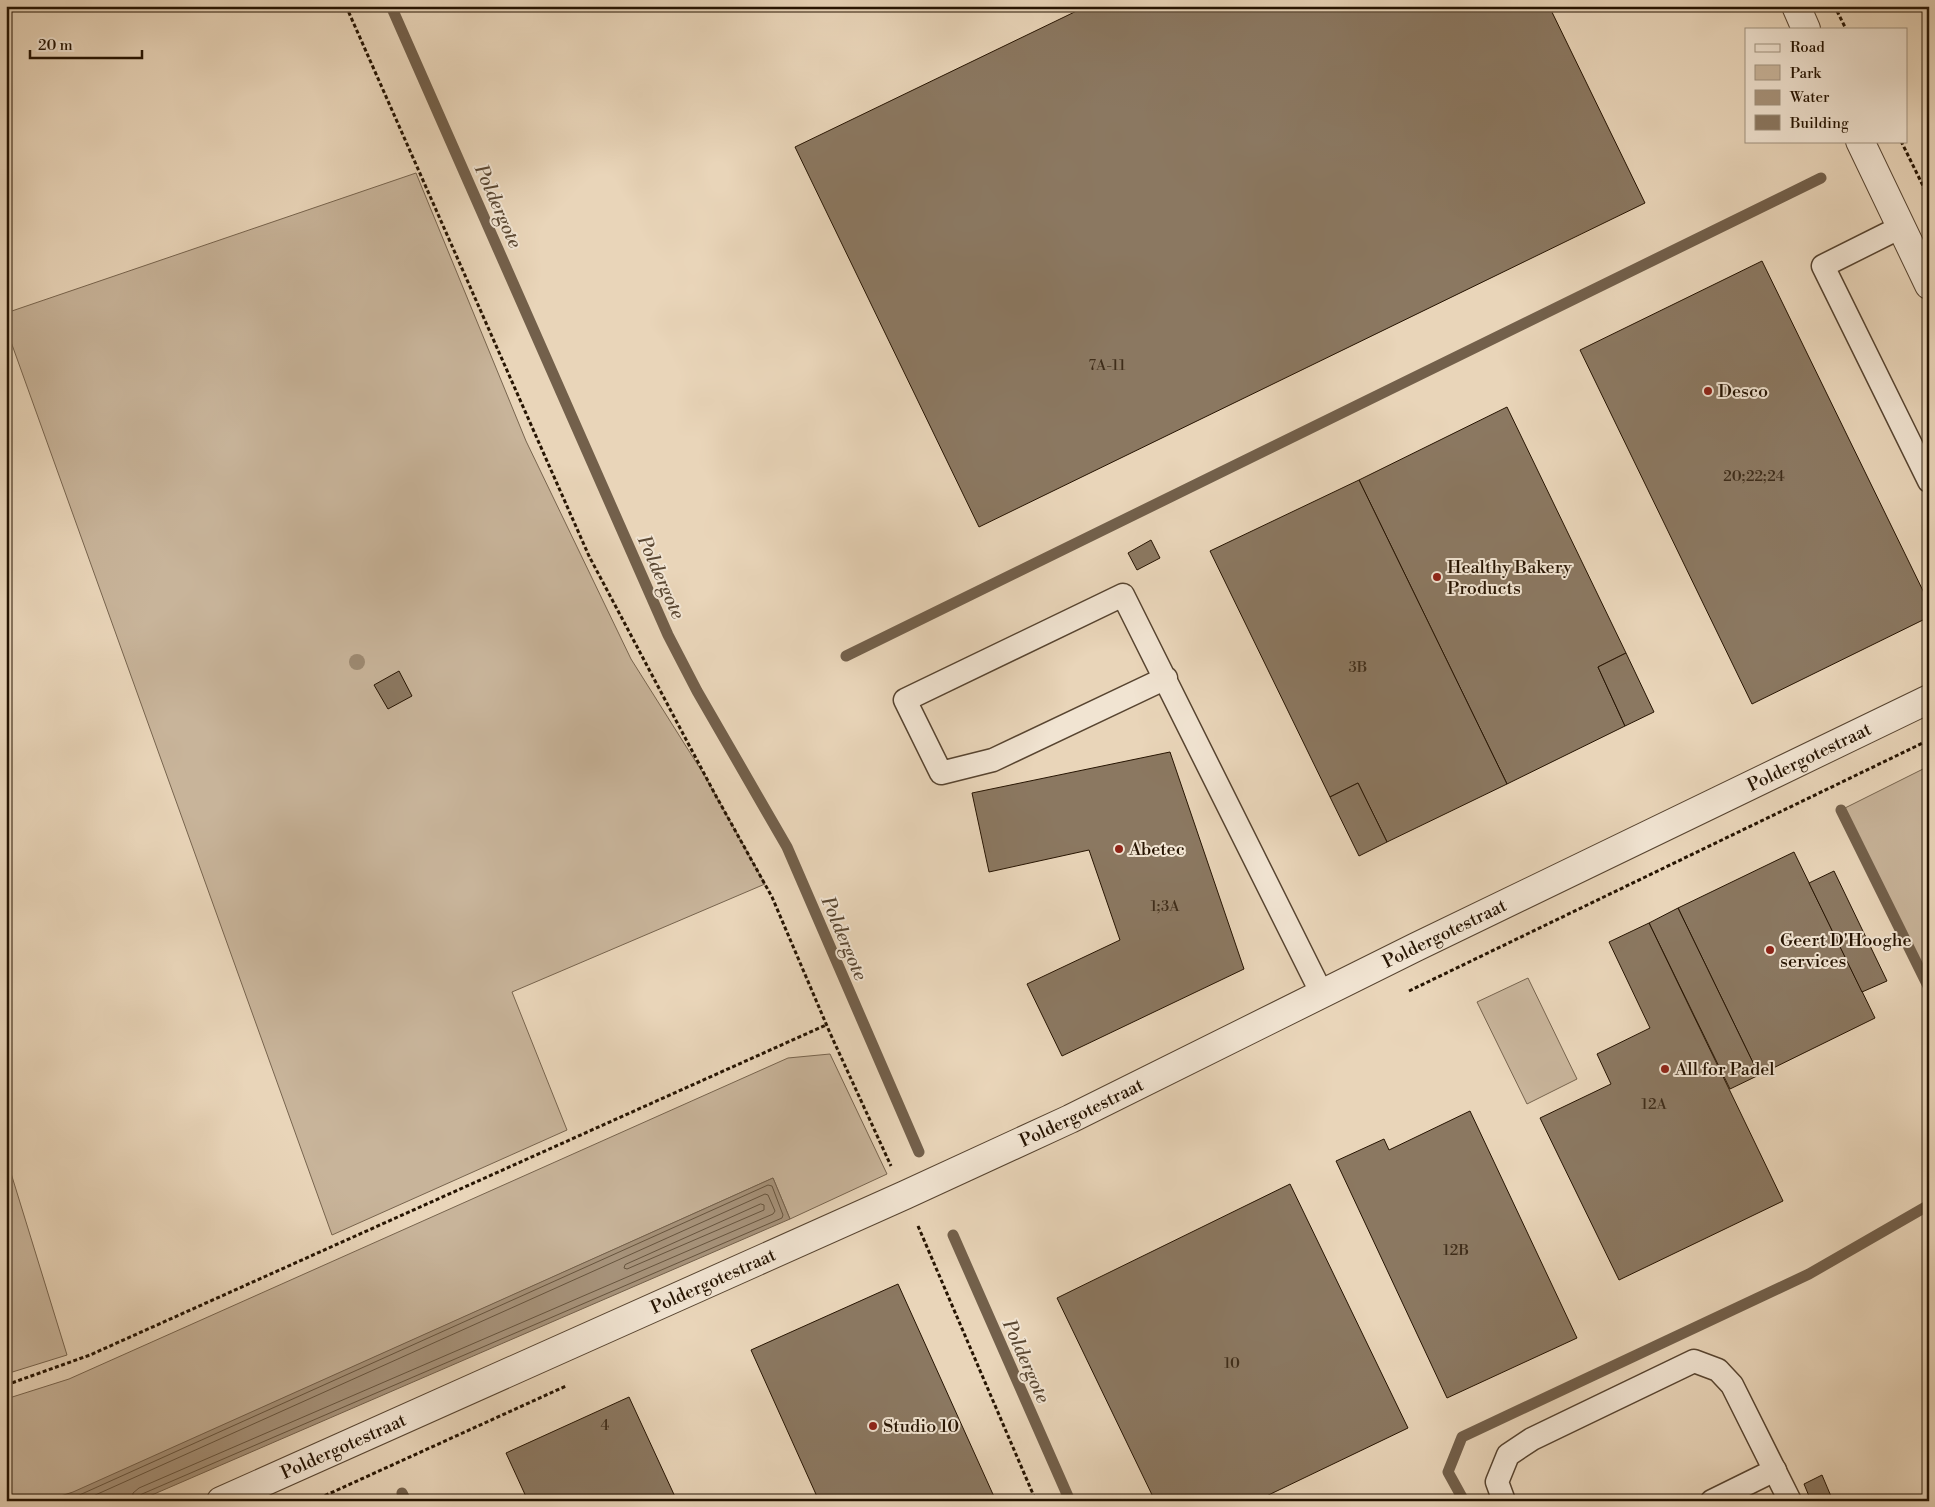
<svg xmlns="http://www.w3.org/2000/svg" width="1935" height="1507" viewBox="0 0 1935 1507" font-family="'Libre Bodoni',serif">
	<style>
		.green { fill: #c8b49a; stroke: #77644e }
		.water { fill: #a7937b; stroke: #73604b }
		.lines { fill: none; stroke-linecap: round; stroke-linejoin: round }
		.shore { stroke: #66543e; stroke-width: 1 }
		.stream { stroke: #73604b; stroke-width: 11 }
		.building { fill: #8b7861; stroke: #261402 }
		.service-casing { stroke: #574430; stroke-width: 25 }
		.minor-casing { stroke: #574430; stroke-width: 30 }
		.path { stroke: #261402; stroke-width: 3; stroke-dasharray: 4 2.5; stroke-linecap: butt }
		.service { stroke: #f1e4d2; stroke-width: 22 }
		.minor { stroke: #f1e4d2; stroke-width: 28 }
		.tree { fill: #9d8a72 }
		.poi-dot { fill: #8f2418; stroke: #f1e4d2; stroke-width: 2 }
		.labels { text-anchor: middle; stroke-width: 4; stroke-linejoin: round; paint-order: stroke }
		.number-label { font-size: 15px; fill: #3f2d1a }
		.poi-label { font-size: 18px; fill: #261402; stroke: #f1e4d2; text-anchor: start }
		.street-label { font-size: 18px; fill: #261402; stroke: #f1e4d2 }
		.water-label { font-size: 19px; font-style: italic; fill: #5a4732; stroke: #f1e4d2 }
	</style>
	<rect width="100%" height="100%" fill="#e9d5b9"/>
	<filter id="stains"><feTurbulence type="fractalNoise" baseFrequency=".004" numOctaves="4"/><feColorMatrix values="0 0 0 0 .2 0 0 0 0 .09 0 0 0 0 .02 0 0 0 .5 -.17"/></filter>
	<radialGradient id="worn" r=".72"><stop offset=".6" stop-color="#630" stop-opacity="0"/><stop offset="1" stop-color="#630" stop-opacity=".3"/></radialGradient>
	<g class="green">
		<path d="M416 173 526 441 631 659 706 778 765 884 512 992 567 1130 332 1235 6 328V313Z"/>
		<path d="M1929 766V988L1841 810Z"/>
		<path d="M1528 978 1577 1079 1527 1104 1477 1002Z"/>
		<path d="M830 1054 887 1174 790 1219 773 1178 73 1493 45 1501H6V1399L69 1379 788 1058Z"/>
		<path d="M6 1157 67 1355 6 1374Z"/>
	</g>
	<path class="water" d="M773 1178 790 1219 138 1501H45L73 1492Z"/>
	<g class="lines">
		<g class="shore">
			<path d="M761 1204 764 1205V1210L627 1269 624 1268 625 1265Z"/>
			<path d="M63 1501 75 1497 768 1185 772 1186 783 1215 782 1218 142 1494 139 1496 138 1501"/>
			<path d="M82 1501 765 1194 768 1195 775 1211 773 1214 139 1488 133 1493 132 1501"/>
		</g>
		<g class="stream">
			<path d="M391 6 668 635 697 691 787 847 919 1152"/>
			<path d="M846 656 1821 178"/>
			<path d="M1841 810 1929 988"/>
			<path d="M953 1235 1070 1501"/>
			<path d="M402 1493 406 1501"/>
			<path d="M1464 1501 1448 1472 1462 1437 1809 1274 1929 1205"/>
		</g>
	</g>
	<g class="building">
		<path d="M1087 6H1549L1645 203 979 527 795 147Z"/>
		<path d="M1762 261 1929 603V617L1752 704 1580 350Z"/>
		<path d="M1507 407 1626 653 1598 667 1625 726 1507 784 1359 480Z"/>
		<path d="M1359 480 1507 784 1387 842 1358 783 1330 797 1210 551Z"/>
		<path d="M1151 540 1160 558 1137 570 1128 553Z"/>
		<path d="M1626 653 1654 712 1625 726 1598 667Z"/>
		<path d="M399 671 412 696 388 709 374 685Z"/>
		<path d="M1170 752 1244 969 1062 1056 1027 984 1120 940 1089 850 989 872 972 793Z"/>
		<path d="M1358 783 1387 842 1359 856 1330 797Z"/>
		<path d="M1794 852 1875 1018 1759 1075 1678 908Z"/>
		<path d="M1834 871 1887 981 1862 992 1809 883Z"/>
		<path d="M1678 908 1759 1075 1730 1089 1649 923Z"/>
		<path d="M1649 923 1783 1201 1619 1280 1540 1118 1611 1084 1597 1054 1650 1028 1609 942Z"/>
		<path d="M1470 1111 1577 1338 1447 1398 1336 1161 1384 1139 1389 1150Z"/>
		<path d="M1290 1184 1408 1428 1256 1501H1155L1057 1298Z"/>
		<path d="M898 1284 996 1501H819L751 1350Z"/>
		<path d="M629 1397 677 1501H528L506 1453Z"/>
		<path d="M1822 1475 1833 1501H1811L1804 1484Z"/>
	</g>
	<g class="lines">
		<defs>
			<g id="service">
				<path d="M1901 227 1823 266 1929 481"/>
				<path d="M1166 678 993 760 941 773 905 700 1123 595 1322 994"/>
				<path d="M1504 1501 1497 1482 1508 1455 1532 1439 1694 1361 1718 1370 1732 1385 1790 1501"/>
				<path d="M1712 1501 1775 1470"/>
			</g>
			<g id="minor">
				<path d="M1796 6 1806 29"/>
				<path d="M1860 141 1929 285"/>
				<path id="s1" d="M221 1501 905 1195 1070 1119 1416 947 1929 699"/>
			</g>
		</defs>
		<use href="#service" class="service-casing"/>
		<use href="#minor" class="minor-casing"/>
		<g class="path">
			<path d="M346 6 589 556 716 796 772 897 830 1033 891 1166"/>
			<path d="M1837 11 1846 29"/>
			<path d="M1901 141 1929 198"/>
			<path d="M1409 991 1929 740"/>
			<path d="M918 1226 1036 1501"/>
			<path d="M6 1385 90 1355 826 1025"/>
			<path d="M313 1501 566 1386"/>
		</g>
		<use href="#service" class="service"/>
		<use href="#minor" class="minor"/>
	</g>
	<circle class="tree" cx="357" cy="662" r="8"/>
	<g class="poi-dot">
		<circle cx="1708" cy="391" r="5"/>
		<circle cx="1437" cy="577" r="5"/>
		<circle cx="1119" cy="849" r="5"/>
		<circle cx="1770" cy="950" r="5"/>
		<circle cx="1665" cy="1069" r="5"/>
		<circle cx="873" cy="1426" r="5"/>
	</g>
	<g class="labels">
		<g class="number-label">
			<text x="1107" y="370">7A-11</text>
			<text x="1754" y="481">20;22;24</text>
			<text x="1358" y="672">3B</text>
			<text x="1165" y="911">1;3A</text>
			<text x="1654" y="1109">12A</text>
			<text x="1456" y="1255">12B</text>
			<text x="1232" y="1368">10</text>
			<text x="605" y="1430">4</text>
		</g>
		<g class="poi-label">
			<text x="1718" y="397">Desco</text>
			<text x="1447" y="573">Healthy Bakery<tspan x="1447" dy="21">Products</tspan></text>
			<text x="1129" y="855">Abetec</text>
			<text x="1780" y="946">Geert D'Hooghe<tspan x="1780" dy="21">services</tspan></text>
			<text x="1675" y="1075">All for Padel</text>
			<text x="883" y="1432">Studio 10</text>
		</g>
		<g class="street-label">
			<text dy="6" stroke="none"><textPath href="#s1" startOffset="1754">Poldergotestraat</textPath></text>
			<text dy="6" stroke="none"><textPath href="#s1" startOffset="1349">Poldergotestraat</textPath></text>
			<text dy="6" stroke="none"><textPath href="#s1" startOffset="944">Poldergotestraat</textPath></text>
			<text dy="6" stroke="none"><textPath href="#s1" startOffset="539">Poldergotestraat</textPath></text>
			<text dy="6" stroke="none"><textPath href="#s1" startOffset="134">Poldergotestraat</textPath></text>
		</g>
		<g class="water-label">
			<text transform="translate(499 206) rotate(66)" y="7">Poldergote</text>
			<text transform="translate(662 577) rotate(66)" y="7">Poldergote</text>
			<text transform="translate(845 938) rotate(67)" y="7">Poldergote</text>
			<text transform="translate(1027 1361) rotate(66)" y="7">Poldergote</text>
		</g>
	</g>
	<rect width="1935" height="1507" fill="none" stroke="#e9d5b9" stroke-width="25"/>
	<rect x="8" y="8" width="1920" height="1492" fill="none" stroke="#261402" stroke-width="2.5"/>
	<rect x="12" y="12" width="1910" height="1482" fill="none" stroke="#261402"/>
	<rect x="1745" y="28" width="162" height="115" fill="#f1e4d2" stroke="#a0917f"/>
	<rect x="1755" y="44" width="25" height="8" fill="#f1e4d2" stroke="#a0917f"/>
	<text x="1790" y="52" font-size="15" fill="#261402">Road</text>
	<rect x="1755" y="65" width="25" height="15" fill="#c8b49a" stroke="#a0917f"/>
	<text x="1790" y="78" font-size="15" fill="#261402">Park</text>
	<rect x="1755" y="90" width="25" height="15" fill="#a7937b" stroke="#a0917f"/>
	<text x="1790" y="102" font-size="15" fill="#261402">Water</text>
	<rect x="1755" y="115" width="25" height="15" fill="#8b7861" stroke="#a0917f"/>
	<text x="1790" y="128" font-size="15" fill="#261402">Building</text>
	<path d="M30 50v8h112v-8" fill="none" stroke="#261402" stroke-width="2.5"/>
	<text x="38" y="50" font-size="15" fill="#261402" stroke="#f1e4d2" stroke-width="4" paint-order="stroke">20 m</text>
	<rect width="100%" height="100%" filter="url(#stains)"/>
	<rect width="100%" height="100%" fill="url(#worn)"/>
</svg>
